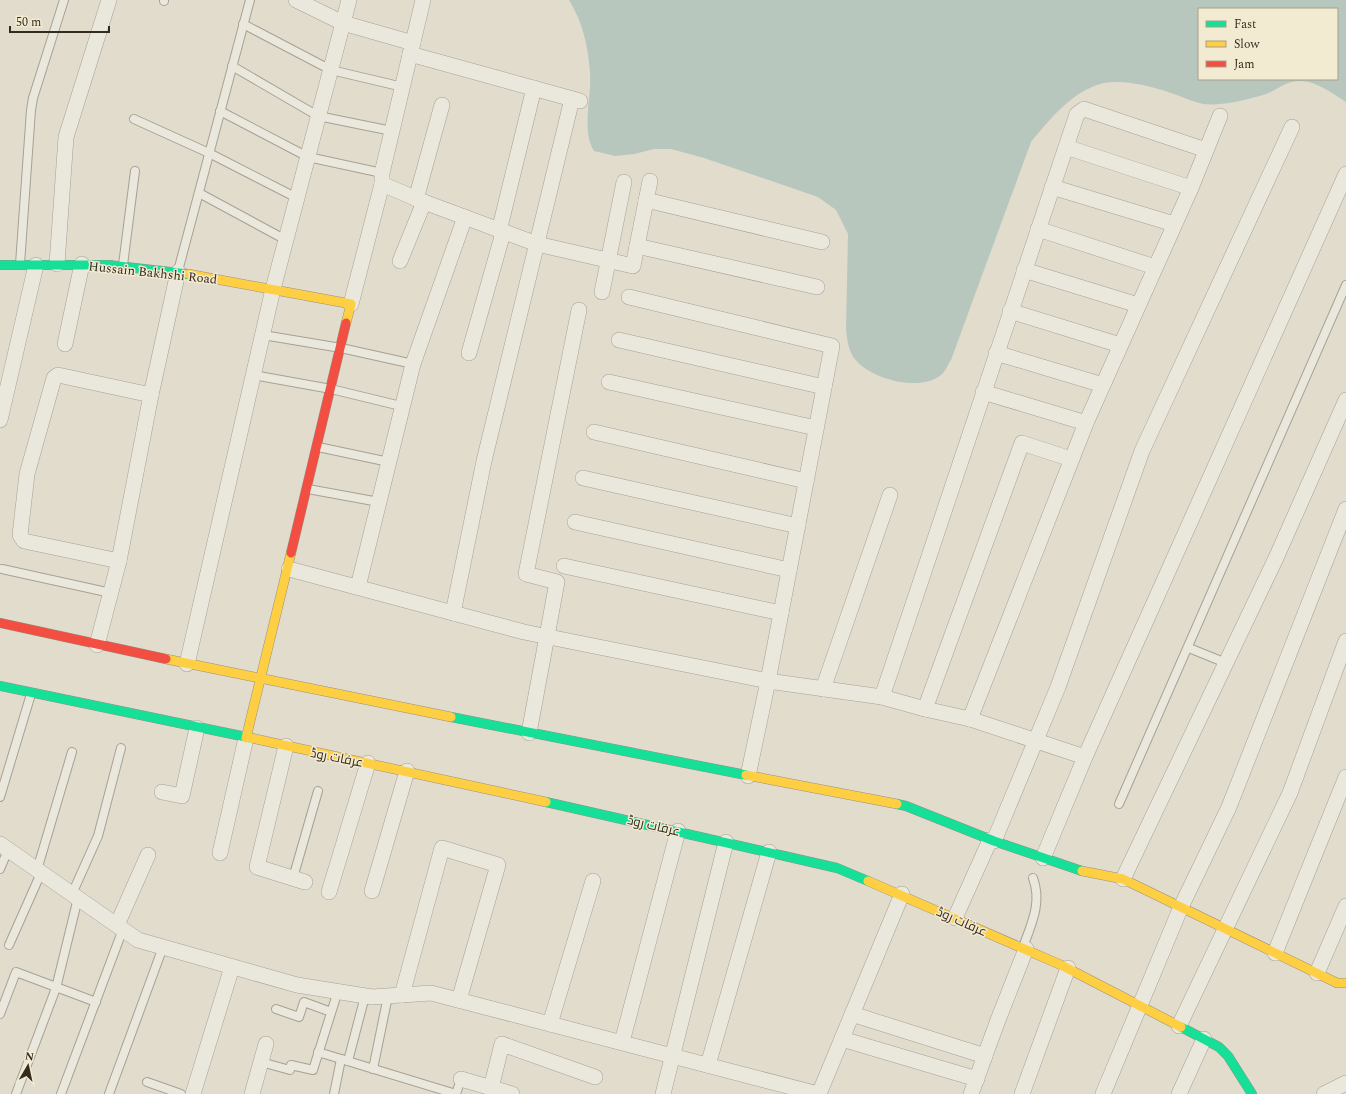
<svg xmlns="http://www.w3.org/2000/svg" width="1346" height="1094" viewBox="0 0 1346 1094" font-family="Spectral,Cairo,serif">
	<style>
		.water { fill: #b7c7be; fill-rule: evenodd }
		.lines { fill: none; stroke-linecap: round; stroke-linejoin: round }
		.lane-casing { stroke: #a7a195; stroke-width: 10 }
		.street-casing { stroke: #a7a195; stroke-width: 16 }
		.fast-casing { stroke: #979085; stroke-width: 10 }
		.slow-casing { stroke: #979085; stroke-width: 10 }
		.jam-casing { stroke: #979085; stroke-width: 10 }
		.lane { stroke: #eae7dd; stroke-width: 8 }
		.street { stroke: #eae7dd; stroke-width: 15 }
		.fast { stroke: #16e098; stroke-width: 9 }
		.slow { stroke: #ffcf43; stroke-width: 9 }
		.jam { stroke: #f24e42; stroke-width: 9 }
		.labels { text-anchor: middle; stroke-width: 3; stroke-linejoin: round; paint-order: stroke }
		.street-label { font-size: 13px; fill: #352a1e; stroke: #f3ead2 }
	</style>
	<rect width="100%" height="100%" fill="#e2dccc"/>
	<path class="water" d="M569 0H1346V102C1333 94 1318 82 1302 81 1288 80 1278 89 1266 94 1247 100 1222 106 1203 104 1194 102 1185 98 1177 95 1154 87 1124 78 1100 84 1072 92 1049 120 1031 142L951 360C948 364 946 370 943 373 923 394 869 379 854 358 848 350 847 338 846 329L848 234 836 210 818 197 704 158 671 149H654L634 154 615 156 594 151C581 131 592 96 590 73 588 46 583 23 569 0ZM1199 9H1337V79H1199Z"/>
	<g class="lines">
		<defs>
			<g id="lane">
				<path d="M164 1V0"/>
				<path d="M243 24 331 70 403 87"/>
				<path d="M232 66 318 116 392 131"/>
				<path d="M220 111 308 157 382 173"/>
				<path d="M134 119 209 153 297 198"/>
				<path d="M199 193 286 240"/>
				<path d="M20 264 31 110 33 98 64 0"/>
				<path d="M123 265 135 171"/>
				<path d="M178 271 250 0"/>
				<path d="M263 335 341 348 413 364"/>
				<path d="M253 375 331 389 401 406"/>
				<path d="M318 447 389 462"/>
				<path d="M308 489 379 502"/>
				<path d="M2 569 111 593"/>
				<path d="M1189 648 1226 663"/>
				<path d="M0 797 31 694"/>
				<path d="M1119 804 1346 285"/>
				<path d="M0 869 8 850"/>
				<path d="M37 870 72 752"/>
				<path d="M293 878 318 791"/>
				<path d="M72 894 98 836 121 748"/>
				<path d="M9 945 41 873"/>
				<path d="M1023 947C1032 923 1042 902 1033 878"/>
				<path d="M276 1009 299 1017 304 1002 331 1012"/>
				<path d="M0 1014 16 972 96 1002"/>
				<path d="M318 1052 456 1094 461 1079"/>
				<path d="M348 1061 365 996"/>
				<path d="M261 1062 290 1070 291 1065 313 1070 338 991"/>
				<path d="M373 1069 388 996"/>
				<path d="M147 1082 181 1094"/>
				<path d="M16 1094 56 988 78 898"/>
				<path d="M61 1094 123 929"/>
				<path d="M109 1094 163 947"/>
				<path d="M334 1094 341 1059"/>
			</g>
			<g id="street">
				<path d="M296 0 343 23 413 43"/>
				<path d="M410 54 580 101"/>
				<path d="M1066 147 1191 188"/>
				<path d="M382 184 424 202 537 244 633 266 650 181"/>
				<path d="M1052 187 1174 224"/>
				<path d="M416 199 442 105"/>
				<path d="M646 200 822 242"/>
				<path d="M1038 229 1155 267"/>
				<path d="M499 231 534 88"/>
				<path d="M637 246 817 287"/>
				<path d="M400 261 424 202"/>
				<path d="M57 264 66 137 109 0"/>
				<path d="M1024 270 1138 305"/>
				<path d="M602 292 624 182"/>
				<path d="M629 297 832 346 768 681 748 776"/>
				<path d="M351 304 382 184V173L423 0"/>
				<path d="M1010 311 1120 345"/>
				<path d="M619 340 824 387"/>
				<path d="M65 344 82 264"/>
				<path d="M469 353 503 233"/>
				<path d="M996 353 1103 385"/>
				<path d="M609 382 816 428"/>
				<path d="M983 392 1086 423"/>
				<path d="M0 420 36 265"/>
				<path d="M594 432 806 481"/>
				<path d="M583 478 798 526"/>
				<path d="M575 522 789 570"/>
				<path d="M119 561 24 541 20 535 27 474 54 378 58 375 151 395"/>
				<path d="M564 566 781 613"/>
				<path d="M289 569 524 632 768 681 882 697 925 709 970 719 1085 757"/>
				<path d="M358 587 413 364 465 217"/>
				<path d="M453 613 484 461 572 99"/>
				<path d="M97 645 119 561 151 395 178 272"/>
				<path d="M187 664 273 289 349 0"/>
				<path d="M823 689 890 495"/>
				<path d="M882 697 1077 114 1084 109 1206 150"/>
				<path d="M925 709 1022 443 1071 459"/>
				<path d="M970 719 1086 423 1191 188 1220 116"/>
				<path d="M529 733 557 582 526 574 579 310"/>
				<path d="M286 746 257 867 305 882"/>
				<path d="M162 792 182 796 197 728"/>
				<path d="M994 841 1058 687 1142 451 1292 127"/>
				<path d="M0 844 138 940 297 985 372 997 431 993 818 1094"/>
				<path d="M220 853 246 738"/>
				<path d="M1043 858 1085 757 1346 174"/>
				<path d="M1123 879 1276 558 1346 400"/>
				<path d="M372 891 407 771"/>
				<path d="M329 892 368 763"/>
				<path d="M955 918 990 840"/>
				<path d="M117 925 148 855"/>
				<path d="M1275 953 1346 777"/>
				<path d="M1317 973 1346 906"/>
				<path d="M402 995 442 848 498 865 459 1000"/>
				<path d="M852 1014 985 1056"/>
				<path d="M550 1024 593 881"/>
				<path d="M1179 1026 1290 793 1346 641"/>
				<path d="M842 1039 977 1079"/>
				<path d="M622 1042 678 831"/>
				<path d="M708 1065 769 852"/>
				<path d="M461 1079 512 1094"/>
				<path d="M491 1088 502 1044 595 1077"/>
				<path d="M193 1094 232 967"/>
				<path d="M252 1094 266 1044"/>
				<path d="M663 1094 726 842"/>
				<path d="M819 1094 902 894"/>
				<path d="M971 1094 998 1020 1026 949"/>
				<path d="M1022 1094 1068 968"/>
				<path d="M1103 1094 1181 907 1229 807 1346 509"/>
				<path d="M1179 1094 1204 1039"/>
				<path d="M1324 1094 1346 1083"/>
			</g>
			<g id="fast">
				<path d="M0 265H109L188 274"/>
				<path d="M0 686 251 738"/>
				<path d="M451 717 746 775"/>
				<path d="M546 802 837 868 868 881"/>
				<path d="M897 804 906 806 994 841 1082 871"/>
				<path d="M1181 1027 1219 1047 1228 1056 1252 1094"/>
			</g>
			<g id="slow">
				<path d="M188 274 351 304 346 323"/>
				<path d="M166 659 451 717"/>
				<path d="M246 738 291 553"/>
				<path d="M251 738 546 802"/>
				<path d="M746 775 897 804"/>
				<path d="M1082 871 1123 879 1337 983H1346"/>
				<path d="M868 881 1061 965 1181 1027"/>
			</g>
			<g id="jam">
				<path d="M291 553 346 323"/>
				<path d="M0 623 166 659"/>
			</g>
		</defs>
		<use href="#lane" class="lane-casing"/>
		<use href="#street" class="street-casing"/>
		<use href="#fast" class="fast-casing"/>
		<use href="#slow" class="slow-casing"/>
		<use href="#jam" class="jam-casing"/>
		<use href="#lane" class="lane"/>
		<use href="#street" class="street"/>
		<use href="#fast" class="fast"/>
		<use href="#slow" class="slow"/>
		<use href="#jam" class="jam"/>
	</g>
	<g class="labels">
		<g class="street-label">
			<text transform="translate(153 272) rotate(6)" y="5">Hussain Bakhshi Road</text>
			<text transform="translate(337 757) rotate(11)" y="5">عرفات روڈ</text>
			<text transform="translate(654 825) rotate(13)" y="5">عرفات روڈ</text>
			<text transform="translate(962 921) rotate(24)" y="5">عرفات روڈ</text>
		</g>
	</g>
	<rect x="1198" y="8" width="140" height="72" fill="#f3ead2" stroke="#a79d8a"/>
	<rect x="1206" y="21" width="20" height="6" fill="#16e098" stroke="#a79d8a"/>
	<text x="1234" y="28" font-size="12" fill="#352a1e">Fast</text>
	<rect x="1206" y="41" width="20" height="6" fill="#ffcf43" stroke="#a79d8a"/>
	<text x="1234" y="48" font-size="12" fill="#352a1e">Slow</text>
	<rect x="1206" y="61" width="20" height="6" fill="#f24e42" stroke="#a79d8a"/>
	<text x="1234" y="68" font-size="12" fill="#352a1e">Jam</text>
	<g transform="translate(28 1066) rotate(9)" stroke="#f3ead2" stroke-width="3" paint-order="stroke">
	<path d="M0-3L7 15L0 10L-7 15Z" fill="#352a1e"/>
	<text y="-6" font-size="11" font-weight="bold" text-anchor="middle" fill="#352a1e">N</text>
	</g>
	<path d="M10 26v6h99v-6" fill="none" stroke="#352a1e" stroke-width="2"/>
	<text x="16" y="26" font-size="12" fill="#352a1e" stroke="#f3ead2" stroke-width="3" paint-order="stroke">50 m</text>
</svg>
